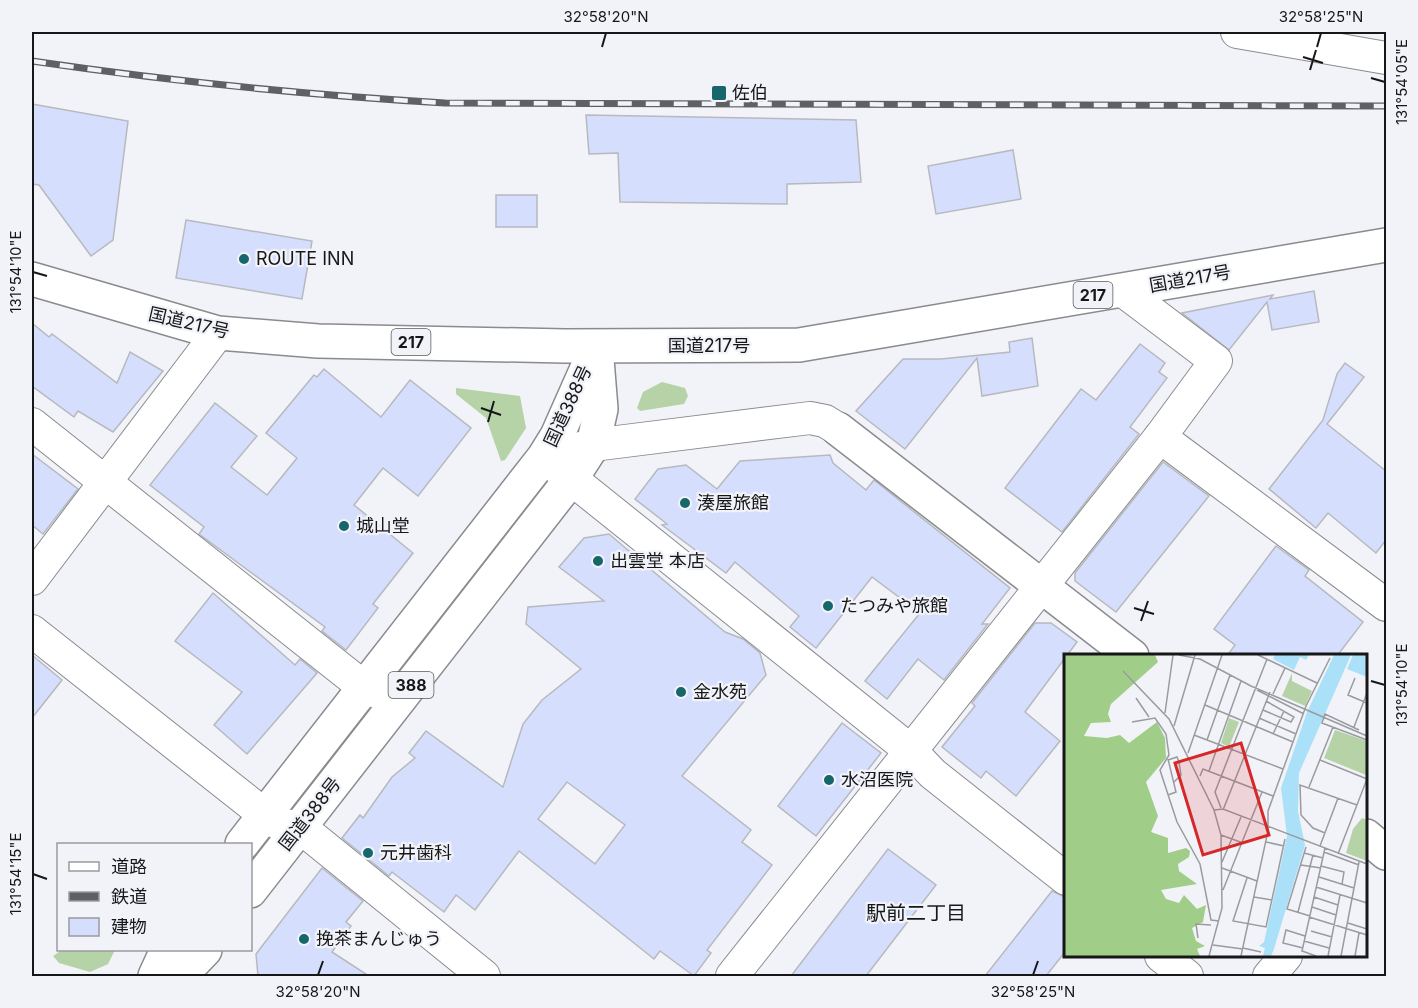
<svg xmlns="http://www.w3.org/2000/svg" width="1418" height="1008" viewBox="0 0 1418 1008" font-family="Inter,'Noto Sans JP',sans-serif">
	<style>
		.green { fill: #b5d3a7 }
		.building { fill: #d5dffd; stroke: #b7b9be; stroke-width: 1.5; fill-rule: evenodd }
		.lines { fill: none; stroke-linecap: round; stroke-linejoin: round }
		.street-casing { stroke: #898b8f; stroke-width: 34 }
		.secondary-casing { stroke: #898b8f; stroke-width: 36 }
		.highway-casing { stroke: #898b8f; stroke-width: 36 }
		.street { stroke: #fff; stroke-width: 32 }
		.secondary { stroke: #fff; stroke-width: 33 }
		.highway { stroke: #fff; stroke-width: 33 }
		.rail-casing { stroke: #5f6063; stroke-width: 7 }
		.rail { stroke: #f2f3f8; stroke-width: 4.5; stroke-dasharray: 14; stroke-linecap: butt }
		.ticks { fill: none; stroke: #161719; stroke-width: 2 }
		.poi-dot { fill: #17666b; stroke: #f2f3f8; stroke-width: 2 }
		.labels { text-anchor: middle; stroke-width: 4.5; stroke-linejoin: round; paint-order: stroke }
		.shield { fill: #f2f3f8; stroke: #58595c; stroke-width: 1.5 }
		.shield-label { font-size: 16px; font-weight: bold; fill: #161719 }
		.poi-label { font-size: 18px; fill: #161719; stroke: #f2f3f8; text-anchor: start }
		.street-label { font-size: 18px; fill: #161719; stroke: #f2f3f8 }
		.neighbourhood-label { font-size: 20px; fill: #161719; stroke: #f2f3f8 }
		.inset-road { fill: none; stroke: #9a9b9f; stroke-width: 1.5 }
		.view { fill: #d62828; fill-opacity: 0.15; stroke: #d62828; stroke-width: 3 }
		.inset-edge { fill: none; stroke: #161719; stroke-width: 3 }
		.neatline { fill: none; stroke: #161719; stroke-width: 2 }
		.ticks-label { font-size: 15px; text-anchor: middle; fill: #161719 }
	</style>
	<rect width="100%" height="100%" fill="#f2f3f8"/>
	<g class="green">
		<path d="M662 382 685 388 688 396 684 404 640 411 637 408 643 392Z"/>
		<path d="M456 388 520 396 526 428 505 460 501 461 486 418 456 394Z"/>
		<path d="M62 950H115L108 964 90 972 59 963 53 956Z"/>
	</g>
	<g class="building">
		<path d="M32 104 128 121 113 240 91 256 39 185 32 184Z"/>
		<path d="M586 115 856 120 861 182 787 184V204L620 202 618 153 589 154Z"/>
		<path d="M1013 150 1021 199 936 214 928 166Z"/>
		<rect x="496" y="195" width="41" height="32"/>
		<path d="M186 220 312 241 302 299 176 278Z"/>
		<path d="M1314 291 1319 322 1272 330 1267 302 1229 350 1182 313 1273 295 1270 299Z"/>
		<path d="M32 323 49 337 52 334 117 383 130 352 163 371 113 432 78 411 74 417 32 386Z"/>
		<path d="M1032 338 1038 386 982 396 977 358 905 449 856 411 903 359H941L1010 352 1009 342Z"/>
		<path d="M1140 344 1165 363 1159 372 1167 378 1130 427 1139 434 1062 532 1005 488 1081 389 1096 400Z"/>
		<path d="M1345 363 1364 377 1327 424 1386 471V540L1376 553 1328 513 1316 528 1269 489 1323 420 1337 374Z"/>
		<path d="M324 369 381 417 410 380 471 428 418 496 383 468 354 505 413 553 373 604 378 608 346 650 322 631 325 627 199 534 204 527 150 485 215 403 257 436 231 467 267 495 297 458 266 433 314 375 317 377Z"/>
		<path d="M32 454 78 489 43 534 32 525Z"/>
		<path d="M830 455 833 463 866 490 874 480 1010 588 982 624H988L944 680 918 659 887 699 865 681 920 613 872 577 816 648 790 627 799 616 735 562 726 573 662 525 667 524 635 499 658 469 686 465 717 489 740 461Z"/>
		<path d="M1163 462 1209 496 1116 612 1075 581V573Z"/>
		<path d="M609 534 725 632 743 639 760 653 766 675 682 776 751 830 742 842 772 865 707 950 711 953 694 976 660 951 654 959 519 851 475 910 456 895 444 912 392 872 389 876 342 838 360 815 363 818 392 777 415 758 409 753 426 731 503 787 523 724 542 700 581 669 526 624 528 607 604 601 559 567 584 538ZM567 782 625 825 595 864 538 819Z"/>
		<path d="M1276 546 1309 570 1305 576 1363 622 1337 656H1227L1235 645 1214 629Z"/>
		<path d="M213 593 295 665 300 659 317 673 247 754 214 725 242 692 175 641Z"/>
		<path d="M1035 623H1051L1077 642 1025 712 1060 741 1016 796 986 771 981 778 942 747 975 706 972 703Z"/>
		<path d="M32 655 62 680 32 718Z"/>
		<path d="M842 723 881 753 816 836 778 806Z"/>
		<path d="M888 849 936 885 866 976H791Z"/>
		<path d="M322 868 363 901 346 922 351 926 332 952 369 976H258L256 954Z"/>
		<path d="M1052 891 1065 897V952L1046 976H985Z"/>
	</g>
	<g class="lines">
		<defs>
			<g id="street">
				<path d="M1237 32 1386 58"/>
				<path d="M32 424 365 688 388 696"/>
				<path d="M1160 437 1386 605"/>
				<path d="M568 451 593 445 810 418 825 421 838 429"/>
				<path d="M544 457 911 751 933 774 1066 879"/>
				<path d="M32 579 218 333"/>
				<path d="M32 631 265 815 281 825 300 827 484 976"/>
				<path d="M1161 956 1187 976"/>
				<path d="M732 976 1160 437 1216 361 1122 290"/>
				<path d="M1269 976 1286 956"/>
			</g>
			<g id="secondary">
				<path d="M838 429 1132 656"/>
				<path d="M1366 836 1386 853"/>
			</g>
			<g id="highway">
				<path d="M32 279 218 333 318 341 565 346 799 345 1386 245"/>
				<path d="M242 844 544 457 557 436 596 348"/>
				<path d="M250 891 571 479 593 445 601 409 596 347"/>
				<path d="M155 976 167 950"/>
				<path d="M180 976 205 950"/>
			</g>
		</defs>
		<use href="#street" class="street-casing"/>
		<use href="#secondary" class="secondary-casing"/>
		<use href="#highway" class="highway-casing"/>
		<use href="#street" class="street"/>
		<use href="#secondary" class="secondary"/>
		<use href="#highway" class="highway"/>
		<defs>
			<path id="rail" d="M32 61C169 81 306 95 445 103L1386 106"/>
		</defs>
		<use href="#rail" class="rail-casing"/>
		<use href="#rail" class="rail"/>
	</g>
	<path class="ticks" d="M602 47 606 33M1317 47 1321 33M1303 57 1323 63M1310 70 1316 50M1371 78 1385 82M33 272 47 276M481 408 501 415M488 422 494 401M1134 608 1154 614M1141 621 1148 601M1371 681 1385 685M33 874 47 879M318 975 323 961M1033 975 1038 961"/>
	<g class="poi-dot">
		<rect x="711" y="85" width="16" height="16" rx="3"/>
		<circle cx="244" cy="259" r="6"/>
		<circle cx="685" cy="503" r="6"/>
		<circle cx="344" cy="526" r="6"/>
		<circle cx="598" cy="561" r="6"/>
		<circle cx="828" cy="606" r="6"/>
		<circle cx="681" cy="692" r="6"/>
		<circle cx="829" cy="780" r="6"/>
		<circle cx="368" cy="853" r="6"/>
		<circle cx="304" cy="939" r="6"/>
	</g>
	<g class="labels">
		<g class="shield">
			<rect x="1073.5" y="282" width="39" height="26" rx="4.5"/>
			<rect x="391.5" y="329" width="39" height="26" rx="4.5"/>
			<rect x="388.5" y="672" width="45" height="26" rx="4.5"/>
		</g>
		<g class="shield-label">
			<text x="1093" y="301">217</text>
			<text x="411" y="348">217</text>
			<text x="411" y="691">388</text>
		</g>
		<g class="poi-label">
			<text x="732" y="99">佐伯</text>
			<text x="256" y="265">ROUTE INN</text>
			<text x="697" y="509">湊屋旅館</text>
			<text x="356" y="532">城山堂</text>
			<text x="610" y="567">出雲堂 本店</text>
			<text x="840" y="612">たつみや旅館</text>
			<text x="693" y="698">金水苑</text>
			<text x="841" y="786">水沼医院</text>
			<text x="380" y="859">元井歯科</text>
			<text x="316" y="945">挽茶まんじゅう</text>
		</g>
		<g class="street-label">
			<text transform="translate(1190 279) rotate(-10)" y="6">国道217号</text>
			<text transform="translate(189 323) rotate(13)" y="6">国道217号</text>
			<text x="709" y="352">国道217号</text>
			<text transform="translate(568 406) rotate(-65)" y="6">国道388号</text>
			<text transform="translate(310 814) rotate(-52)" y="6">国道388号</text>
		</g>
		<g class="neighbourhood-label">
			<text x="916" y="920">駅前二丁目</text>
		</g>
	</g>
	<g transform="translate(1064 654)">
		<rect width="303" height="303" fill="#f2f3f8"/>
		<path d="M228 19V27L248 37 241 52 218 42ZM165 64 175 68 165 93 157 89ZM271 76 303 87 302 121 260 104ZM298 164 303 166V207L282 199 289 175Z" fill="#b5d3a7"/>
		<path d="M0 1H91L94 8 47 50 44 60 47 68 27 69 20 82 43 84 56 81 65 89 93 68 101 84 102 104 82 128 94 162 87 178 104 184V199L122 194 126 197 125 203 114 210 115 217 133 230 97 236 102 245 115 249 120 241 133 255 142 251 139 268 128 274 132 287 141 292 133 295 136 302H0Z" fill="#a0ce89"/>
		<path d="M211 1H245L242 6 236 3 230 16 209 5ZM270 1H287L235 119 234 157 241 191 210 295 207 302H199L201 294 195 292 200 288 223 182 217 134 243 58ZM289 1H303V23L283 15Z" fill="#abe1f8"/>
		<path class="inset-road" d="M115 1 136 5 187 32 303 82M194 1 253 29M59 17 105 65 150 156 157 181 158 254 145 302M291 24 284 41 303 49M193 36 240 60M209 40 221 14M72 44 85 63M141 51 229 88M199 56 227 68 230 63 202 47M101 59 109 1M195 64 232 80M68 68 91 64 102 80 105 101 96 116 113 168 136 210 147 266 155 267M110 72 131 1M290 73 303 39M295 76 261 60 258 69 303 86M209 80 220 57M130 81 219 115M143 86 166 21M124 99 158 1M104 106 113 103 115 108 117 121 110 128M256 106 303 125 274 200M145 117 177 27M136 122 139 115 209 142M245 133 269 73M104 141 112 138 104 105M157 154 151 138 203 5M150 156 159 155 303 210M159 156 206 38M261 179 249 174 237 161 236 131 293 151M157 181 179 189M202 188 220 192M256 192 274 144M242 193 223 255 246 262M260 198 295 211M240 199 259 204M158 208 177 163M237 211 257 214M257 212 280 218 278 230M158 214 193 227M255 223 290 234M183 224 169 267 202 273 221 185M252 233 303 249M159 236 198 138M190 243 208 246M250 243 274 251M248 253 272 261M234 258 249 201M245 263 303 281M284 269 303 275M247 277 268 283M134 284 132 270 147 271M240 287 265 294M149 291 179 295M179 294 197 298M239 294 219 289 222 276 241 282M177 302 204 177V157L242 52 266 4M252 302 238 297 261 194M264 302 276 241M277 302 295 208M291 302 295 279"/>
		<path class="view" d="M177 89 205 181 139 201 111 109Z"/>
		<rect width="303" height="303" class="inset-edge"/>
	</g>
	<rect width="1418" height="1008" fill="none" stroke="#f2f3f8" stroke-width="66"/>
	<rect x="57" y="843" width="195" height="108" fill="#f2f3f8" stroke="#9a9b9f" stroke-width="1.5"/>
	<rect x="69" y="862" width="30" height="9" fill="#ffffff" stroke="#9a9b9f" stroke-width="1.5"/>
	<text x="111" y="873" font-size="18" fill="#161719">道路</text>
	<rect x="69" y="892" width="30" height="9" fill="#5f6063" stroke="#9a9b9f" stroke-width="1.5"/>
	<text x="111" y="903" font-size="18" fill="#161719">鉄道</text>
	<rect x="69" y="918" width="30" height="18" fill="#d5dffd" stroke="#9a9b9f" stroke-width="1.5"/>
	<text x="111" y="933" font-size="18" fill="#161719">建物</text>
	<rect x="33" y="33" width="1352" height="942" class="neatline"/>
	<g class="ticks-label">
		<text x="606" y="22">32°58'20"N</text>
		<text x="1321" y="22">32°58'25"N</text>
		<text transform="translate(1402 82) rotate(-90)" y="5">131°54'05"E</text>
		<text transform="translate(16 272) rotate(-90)" y="5">131°54'10"E</text>
		<text transform="translate(1402 685) rotate(-90)" y="5">131°54'10"E</text>
		<text transform="translate(16 874) rotate(-90)" y="5">131°54'15"E</text>
		<text x="318" y="997">32°58'20"N</text>
		<text x="1033" y="997">32°58'25"N</text>
	</g>
</svg>
